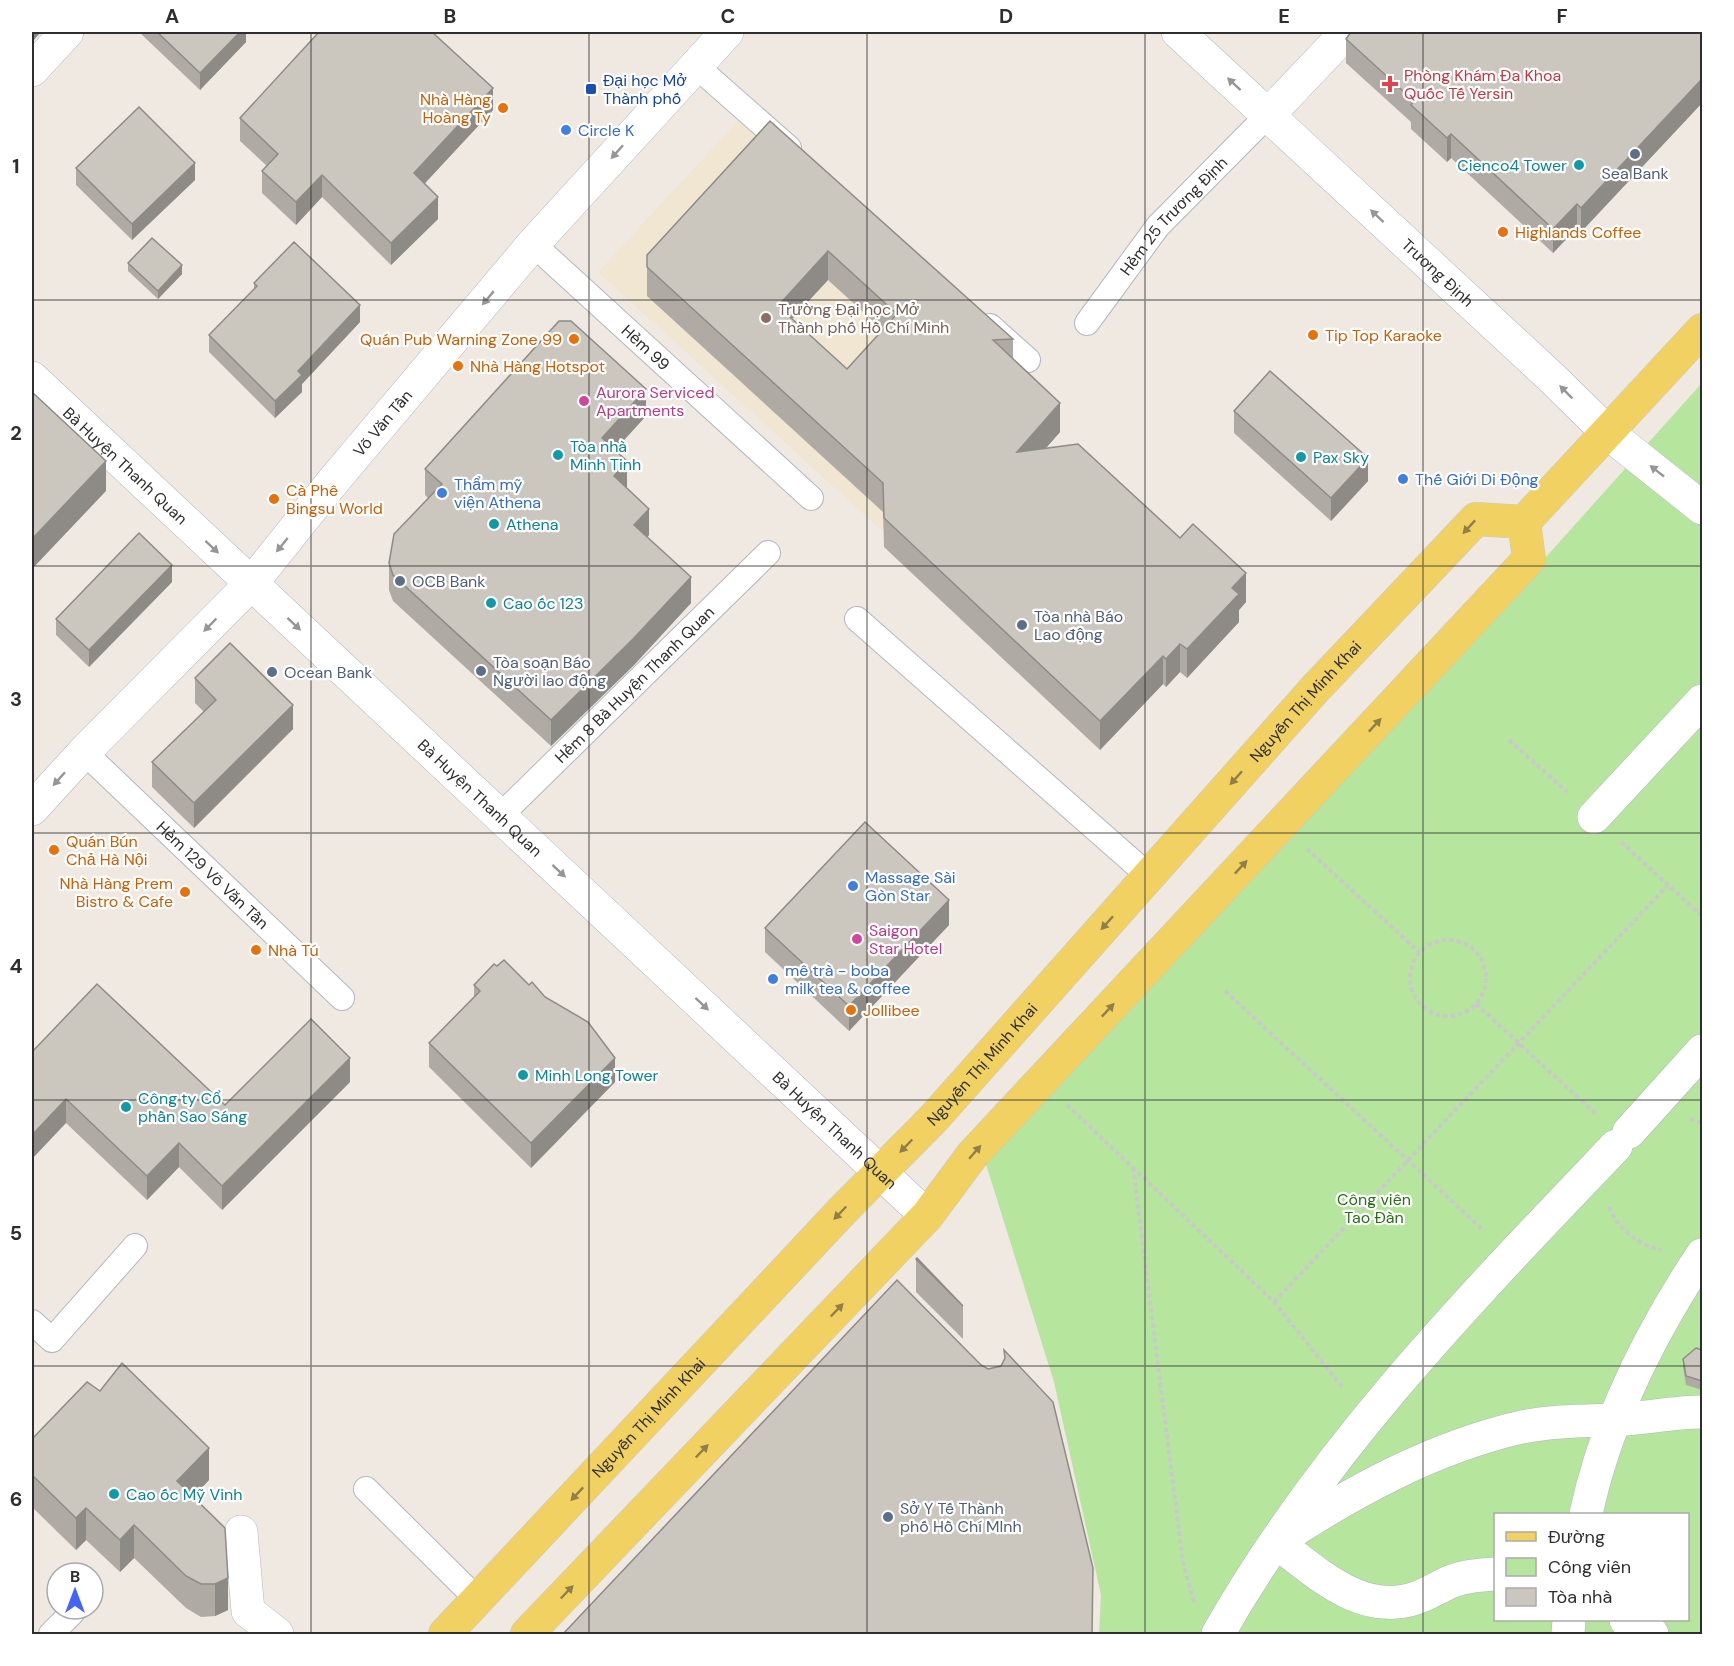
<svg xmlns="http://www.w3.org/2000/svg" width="1734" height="1666" viewBox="0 0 1734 1666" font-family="'DM Sans',sans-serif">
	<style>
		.education { fill: #f0e6d1 }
		.green { fill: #b6e59e; fill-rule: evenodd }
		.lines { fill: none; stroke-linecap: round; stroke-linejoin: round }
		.lane-casing { stroke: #b4b7c1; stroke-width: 26 }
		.street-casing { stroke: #b4b7c1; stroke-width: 34 }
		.secondary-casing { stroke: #b4b7c1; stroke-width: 34 }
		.primary-casing { stroke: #c9c9c9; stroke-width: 34 }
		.path { stroke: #c9c9c9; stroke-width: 4; stroke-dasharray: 4.5 3; stroke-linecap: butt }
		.lane { stroke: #fff; stroke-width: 24 }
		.street { stroke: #fff; stroke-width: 33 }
		.secondary { stroke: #fff; stroke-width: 33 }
		.primary { stroke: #f2d163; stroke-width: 33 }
		.wall { fill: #afaba4; fill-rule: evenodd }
		.shaded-wall { fill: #8e8b86 }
		.building { fill: #cbc7bf; stroke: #8e8b86; stroke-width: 1.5; fill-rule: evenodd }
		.oneway { fill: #969696 }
		.oneway2 { fill: #908048 }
		.grid { fill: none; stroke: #2e2e2e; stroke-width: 1.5; stroke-opacity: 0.55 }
		.health-dot { fill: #e0444e; stroke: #fff; stroke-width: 2 }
		.transit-dot { fill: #1a4fb4; stroke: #fff; stroke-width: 2 }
		.food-dot { fill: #e8710a; stroke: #fff; stroke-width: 2 }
		.shop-dot { fill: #3f7fe0; stroke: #fff; stroke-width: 2 }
		.service-dot { fill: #5c6f8a; stroke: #fff; stroke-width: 2 }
		.culture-dot { fill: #0f9aa8; stroke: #fff; stroke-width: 2 }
		.education-dot { fill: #8d6e63; stroke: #fff; stroke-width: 2 }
		.hotel-dot { fill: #d1479c; stroke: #fff; stroke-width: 2 }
		.labels { text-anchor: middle; stroke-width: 4.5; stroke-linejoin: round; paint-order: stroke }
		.health-label { font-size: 16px; fill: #be3a42; stroke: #fff; text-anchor: start }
		.transit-label { font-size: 16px; fill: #164399; stroke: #fff; text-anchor: start }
		.food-label { font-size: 16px; fill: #c56008; stroke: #fff; text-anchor: start }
		.shop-label { font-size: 16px; fill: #366cbe; stroke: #fff; text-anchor: start }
		.culture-label { font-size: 16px; fill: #0d838f; stroke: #fff; text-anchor: start }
		.service-label { font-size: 16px; fill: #4e5e75; stroke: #fff; text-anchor: start }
		.street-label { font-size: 16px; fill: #2e2e2e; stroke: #fff }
		.education-label { font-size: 16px; fill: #785e54; stroke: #fff; text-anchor: start }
		.hotel-label { font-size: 16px; fill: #b23c85; stroke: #fff; text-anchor: start }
		.park-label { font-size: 16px; fill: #2c6e1b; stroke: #fff }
		.neatline { fill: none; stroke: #2e2e2e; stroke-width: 2 }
		.grid-label { font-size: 20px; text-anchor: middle; font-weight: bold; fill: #2e2e2e }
	</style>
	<rect width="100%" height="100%" fill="#efe9e1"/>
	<path class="education" d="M750 108 1034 367 882 531 598 272Z"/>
	<path class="green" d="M1702 383V1634H1099L1101 1595 1054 1382 980 1145 1546 557ZM1496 1514H1688V1620H1496Z"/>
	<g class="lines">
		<defs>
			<g id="lane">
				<path d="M696 66 789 148"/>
				<path id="s1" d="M533 244 811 498"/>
				<path id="s2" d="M1087 323 1158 226 1268 115"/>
				<path d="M990 326 1028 360"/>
				<path d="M857 619 1149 876"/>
				<path id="s3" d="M84 752 342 998"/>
				<path id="s4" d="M500 816 768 553"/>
				<path d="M32 1322 52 1340 135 1246"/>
				<path d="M366 1489 478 1600"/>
				<path d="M51 1634 72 1613"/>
			</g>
			<g id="street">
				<path d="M32 70 67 32"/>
				<path d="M1268 115 1347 32"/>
				<path d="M1594 817 1702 701"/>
				<path d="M1629 1132 1702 1051"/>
				<path d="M1586 1514C1606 1420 1649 1335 1702 1255"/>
				<path d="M241 1532 248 1611 277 1634"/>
				<path d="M1496 1574C1480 1575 1464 1576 1450 1582 1438 1587 1429 1594 1416 1598 1362 1617 1316 1572 1276 1542 1350 1493 1433 1447 1522 1427 1552 1421 1581 1421 1612 1420 1642 1419 1672 1412 1702 1412"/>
				<path d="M1626 1620 1652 1634"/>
				<path d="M1218 1634C1323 1449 1470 1299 1616 1146"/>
				<path d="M1568 1634 1569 1620"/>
			</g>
			<g id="secondary">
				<path id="s5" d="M1178 32 1551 377 1608 433 1702 508"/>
				<path id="s6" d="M32 378 927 1216"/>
				<path id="s7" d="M32 809 84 752 251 584 330 485 533 244 727 32"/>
			</g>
			<g id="primary">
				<path id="s8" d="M445 1634 843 1210 934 1118 1314 690 1476 519 1524 522"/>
				<path d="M527 1634 927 1216 973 1154 1529 559 1524 522 1702 330"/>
			</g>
		</defs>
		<use href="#lane" class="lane-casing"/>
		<use href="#street" class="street-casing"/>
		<use href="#secondary" class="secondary-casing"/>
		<use href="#primary" class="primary-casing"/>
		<g class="path">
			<path d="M1509 740 1567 792"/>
			<path d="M1621 842 1702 916"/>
			<path d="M1307 849 1419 952"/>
			<circle cx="1448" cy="978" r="38"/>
			<path d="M1225 991 1484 1231"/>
			<path d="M1476 1004 1597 1115"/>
			<path d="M1067 1105 1274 1302 1344 1389"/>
			<path d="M1690 1119 1702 1123"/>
			<path d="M1133 1167 1183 1563 1194 1602"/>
			<path d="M1609 1207C1620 1231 1636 1243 1661 1250"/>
			<path d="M1274 1302 1668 885"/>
		</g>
		<use href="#lane" class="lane"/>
		<use href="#street" class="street"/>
		<use href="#secondary" class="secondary"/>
		<use href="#primary" class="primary"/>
	</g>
	<g class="wall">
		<path d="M139 32H246V42L200 90Z"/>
		<path d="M1702 32V103L1581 232 1577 228 1553 253 1451 158 1447 162 1411 129V122L1346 63V39Z"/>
		<path d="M493 110 425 183 438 219 391 265 322 197 296 225 262 193V171L267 166 240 141V118Z"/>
		<path d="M770 121 1013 339V359L1060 432 1046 448 1246 602 1239 610V622L1187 678 1180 672 1166 687 1163 684 1100 750 884 547 883 512 647 296V255ZM828 280 883 330 847 369 792 319Z"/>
		<path d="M76 168 195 180 132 240 76 185Z"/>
		<path d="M128 263 182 274 158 299 128 271Z"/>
		<path d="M254 283 360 322 302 384V392L275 418 209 352V335L254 289Z"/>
		<path d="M1234 411 1368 481 1331 521 1234 433Z"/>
		<path d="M646 416 615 450 627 488 649 535 647 537 691 603 634 665 551 746 393 601 389 590V563L428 498 425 495V469Z"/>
		<path d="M172 582 89 667 56 635V619Z"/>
		<path d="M195 678 293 729 194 828 152 787V762L204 712 195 703Z"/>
		<path d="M949 925 849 1031 765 952V928Z"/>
		<path d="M497 966 529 985 545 997 615 1082 531 1168 429 1067V1043L474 997V985Z"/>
		<path d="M32 1052 225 1105 350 1082 222 1210 179 1167 147 1200 66 1123Z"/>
		<path d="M916 1259 963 1306V1339L916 1292Z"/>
		<path d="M1702 1350V1390L1686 1385 1683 1367V1359Z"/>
		<path d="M32 1439 209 1480 193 1497 228 1610 215 1616 201 1617 186 1608 134 1558 120 1572 86 1540 76 1550 32 1507Z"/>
	</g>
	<g class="shaded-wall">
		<path d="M32 32H41L32 42Z"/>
		<path d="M240 32H246V42L200 90V73Z"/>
		<path d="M1702 79V103L1581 232V208Z"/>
		<path d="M493 88V110L414 195V173Z"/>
		<path d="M1451 134V158L1447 162V138Z"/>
		<path d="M195 163V180L132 240V224Z"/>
		<path d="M322 175V197L296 225V202Z"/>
		<path d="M438 197V219L391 265V243Z"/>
		<path d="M1577 204V228L1553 253V229Z"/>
		<path d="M828 251V280L778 334V306Z"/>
		<path d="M182 265V274L158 299V291Z"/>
		<path d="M360 305V322L302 384V392L275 418V401L298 371Z"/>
		<path d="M646 389V416L602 464V438Z"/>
		<path d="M1060 403V432L1017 481V452Z"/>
		<path d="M1368 458V481L1331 521V498Z"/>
		<path d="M106 461V491L32 569V539Z"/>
		<path d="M627 461V488L614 476Z"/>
		<path d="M649 509V535L634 552V525Z"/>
		<path d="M172 565V582L89 667V650Z"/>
		<path d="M1246 573V602L1239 610V622L1187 678V649L1232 588Z"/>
		<path d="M691 577V603L634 665 551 746V720Z"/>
		<path d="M1180 644V672L1166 687V659Z"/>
		<path d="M1163 656V684L1100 750V721Z"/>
		<path d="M293 705V729L194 828V803Z"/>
		<path d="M949 900V925L849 1031V1006Z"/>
		<path d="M350 1058V1082L222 1210V1186Z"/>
		<path d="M615 1058V1082L531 1168V1143Z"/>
		<path d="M66 1099V1123L32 1159V1135Z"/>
		<path d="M179 1143V1167L147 1200V1176Z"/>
		<path d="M209 1448V1480L177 1514V1481Z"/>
		<path d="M86 1508V1540L76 1550V1518Z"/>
		<path d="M134 1525V1558L120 1572V1540Z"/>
		<path d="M228 1578V1610L215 1616V1584Z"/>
	</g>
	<g class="building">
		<path d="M157 32H240L200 73Z"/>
		<path d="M319 32H432L493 88 414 173 438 197 391 243 322 175 296 202 262 171 278 154 240 118Z"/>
		<path d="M1351 32H1702V79L1581 208 1577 204 1553 229 1451 134 1447 138 1411 105 1414 101 1346 39Z"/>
		<path d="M139 107 195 163 132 224 76 168Z"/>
		<path d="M770 121 1013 339 993 340 1060 403 1017 452 1078 444 1180 538 1193 524 1246 573 1232 588 1239 594 1187 649 1180 644 1166 659 1163 656 1100 721 884 518 883 483 647 267V255ZM828 251 897 314 847 369 778 306Z"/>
		<path d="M152 238 182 265 158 291 128 263Z"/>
		<path d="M294 242 360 305 298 371 302 375 275 401 209 335 257 286 254 283Z"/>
		<path d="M559 321H571L646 389 602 438 627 461 614 476 649 509 634 525 691 577 634 638 551 720 393 575 389 563 394 534 442 484 425 469Z"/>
		<path d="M1270 371 1368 458 1331 498 1234 411Z"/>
		<path d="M32 392 106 461 32 539Z"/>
		<path d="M139 533 172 565 89 650 56 619Z"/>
		<path d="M230 643 293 705 194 803 152 762 216 700 195 678Z"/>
		<path d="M865 822 949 900 849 1006 765 928Z"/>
		<path d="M504 960 529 985 532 982 545 997 588 1022 615 1058 531 1143 429 1043 480 991 474 985 494 964 497 966Z"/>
		<path d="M97 984 225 1105 311 1019 350 1058 222 1186 179 1143 147 1176 66 1099 32 1135V1052Z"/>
		<path d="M917 1258 963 1306 916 1259Z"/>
		<path d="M897 1280 981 1365 988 1369 1001 1366 1005 1358 1004 1350 1053 1402 1093 1568 1092 1635H562Z"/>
		<path d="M1696 1348 1702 1350V1381L1686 1376 1683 1359Z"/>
		<path d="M122 1363 209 1448 177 1481 225 1528 228 1578 215 1584H201L186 1576 134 1525 120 1540 86 1508 76 1518 32 1475V1439L87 1382 100 1391Z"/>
	</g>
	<defs><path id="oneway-solid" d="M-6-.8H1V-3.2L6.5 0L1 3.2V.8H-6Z" transform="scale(1.5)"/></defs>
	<g class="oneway">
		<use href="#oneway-solid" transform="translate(1234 84) rotate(-137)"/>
		<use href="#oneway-solid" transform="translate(617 152) rotate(132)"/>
		<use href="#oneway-solid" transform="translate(1377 216) rotate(-137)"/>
		<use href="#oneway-solid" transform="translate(488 298) rotate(130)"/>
		<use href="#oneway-solid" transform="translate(1566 392) rotate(-135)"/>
		<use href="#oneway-solid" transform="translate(1657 471) rotate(-142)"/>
		<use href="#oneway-solid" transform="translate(282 545) rotate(129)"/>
		<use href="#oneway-solid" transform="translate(212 547) rotate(43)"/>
		<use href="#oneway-solid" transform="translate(294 624) rotate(43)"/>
		<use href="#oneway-solid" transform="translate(210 625) rotate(135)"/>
		<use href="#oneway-solid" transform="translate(59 779) rotate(132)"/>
		<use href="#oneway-solid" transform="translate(559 871) rotate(43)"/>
		<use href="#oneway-solid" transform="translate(702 1004) rotate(43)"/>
	</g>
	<g class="oneway2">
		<use href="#oneway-solid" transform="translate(1469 527) rotate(133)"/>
		<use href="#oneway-solid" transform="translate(1375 725) rotate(-47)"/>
		<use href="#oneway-solid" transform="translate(1236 778) rotate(132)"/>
		<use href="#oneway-solid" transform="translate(1241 867) rotate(-47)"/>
		<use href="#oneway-solid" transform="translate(1107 923) rotate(132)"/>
		<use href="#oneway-solid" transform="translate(1108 1010) rotate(-47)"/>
		<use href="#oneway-solid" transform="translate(906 1146) rotate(134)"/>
		<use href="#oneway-solid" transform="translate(975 1152) rotate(-49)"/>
		<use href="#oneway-solid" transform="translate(840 1213) rotate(134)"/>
		<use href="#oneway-solid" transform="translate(837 1310) rotate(-46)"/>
		<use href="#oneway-solid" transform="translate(702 1451) rotate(-46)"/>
		<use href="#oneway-solid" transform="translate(577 1494) rotate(133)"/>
		<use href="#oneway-solid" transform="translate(567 1592) rotate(-46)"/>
	</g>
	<path class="grid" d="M311 32V1634M589 32V1634M867 32V1634M1145 32V1634M1423 32V1634M32 300H1702M32 566H1702M32 833H1702M32 1100H1702M32 1366H1702"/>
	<path class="health-dot" d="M1387 75h6v6h6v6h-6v6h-6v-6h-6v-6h6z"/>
	<rect class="transit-dot" x="585" y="83" width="12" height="12" rx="3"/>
	<g class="food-dot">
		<circle cx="503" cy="108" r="6"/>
		<circle cx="1503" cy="232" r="6"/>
		<circle cx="1313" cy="335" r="6"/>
		<circle cx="574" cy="339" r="6"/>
		<circle cx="458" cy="366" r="6"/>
		<circle cx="274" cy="499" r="6"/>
		<circle cx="54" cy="850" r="6"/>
		<circle cx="185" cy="892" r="6"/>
		<circle cx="256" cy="950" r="6"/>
		<circle cx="851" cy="1010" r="6"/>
	</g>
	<g class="shop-dot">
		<circle cx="566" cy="130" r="6"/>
		<circle cx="1403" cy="479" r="6"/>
		<circle cx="442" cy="493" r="6"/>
		<circle cx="853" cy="886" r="6"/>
		<circle cx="773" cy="979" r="6"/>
	</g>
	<g class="service-dot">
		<circle cx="1635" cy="154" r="6"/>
		<circle cx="400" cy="581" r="6"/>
		<circle cx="1022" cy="625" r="6"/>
		<circle cx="481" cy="671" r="6"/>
		<circle cx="272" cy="672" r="6"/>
		<circle cx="888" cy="1517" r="6"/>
	</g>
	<g class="culture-dot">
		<circle cx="1579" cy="165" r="6"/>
		<circle cx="558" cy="455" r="6"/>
		<circle cx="1301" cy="457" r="6"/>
		<circle cx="494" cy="524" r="6"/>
		<circle cx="491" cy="603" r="6"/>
		<circle cx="523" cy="1075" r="6"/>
		<circle cx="126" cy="1107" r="6"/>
		<circle cx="114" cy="1494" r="6"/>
	</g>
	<circle class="education-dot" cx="766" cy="318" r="6"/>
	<g class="hotel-dot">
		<circle cx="584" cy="401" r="6"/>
		<circle cx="857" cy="939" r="6"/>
	</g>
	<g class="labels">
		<g class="health-label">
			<text x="1404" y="81">Phòng Khám Đa Khoa<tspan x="1404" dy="18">Quốc Tế Yersin</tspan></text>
		</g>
		<g class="transit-label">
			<text x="603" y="86">Đại học Mở<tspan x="603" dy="18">Thành phố</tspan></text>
		</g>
		<g class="food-label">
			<text x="491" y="105" text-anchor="end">Nhà Hàng<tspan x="491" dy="18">Hoàng Ty</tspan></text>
			<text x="1515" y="238">Highlands Coffee</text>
			<text x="1325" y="341">Tip Top Karaoke</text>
			<text x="562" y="345" text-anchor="end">Quán Pub Warning Zone 99</text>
			<text x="470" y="372">Nhà Hàng Hotspot</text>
			<text x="286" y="496">Cà Phê<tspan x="286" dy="18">Bingsu World</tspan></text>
			<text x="66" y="847">Quán Bún<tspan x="66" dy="18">Chả Hà Nội</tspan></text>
			<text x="173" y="889" text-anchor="end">Nhà Hàng Prem<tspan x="173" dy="18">Bistro &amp; Cafe</tspan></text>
			<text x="268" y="956">Nhà Tú</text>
			<text x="863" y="1016">Jollibee</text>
		</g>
		<g class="shop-label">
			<text x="578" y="136">Circle K</text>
			<text x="1415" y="485">Thế Giới Di Động</text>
			<text x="454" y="490">Thẩm mỹ<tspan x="454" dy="18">viện Athena</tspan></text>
			<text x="865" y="883">Massage Sài<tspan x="865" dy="18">Gòn Star</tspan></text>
			<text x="785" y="976">mê trà - boba<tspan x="785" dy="18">milk tea &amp; coffee</tspan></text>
		</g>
		<g class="culture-label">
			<text x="1567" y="171" text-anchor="end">Cienco4 Tower</text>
			<text x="570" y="452">Tòa nhà<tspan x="570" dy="18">Minh Tinh</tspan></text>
			<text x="1313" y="463">Pax Sky</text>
			<text x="506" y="530">Athena</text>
			<text x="503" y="609">Cao ốc 123</text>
			<text x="535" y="1081">Minh Long Tower</text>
			<text x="138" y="1104">Công ty Cổ<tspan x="138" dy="18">phần Sao Sáng</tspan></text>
			<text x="126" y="1500">Cao ốc Mỹ Vinh</text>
		</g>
		<g class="service-label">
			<text x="1635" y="179" text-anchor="middle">Sea Bank</text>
			<text x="412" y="587">OCB Bank</text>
			<text x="1034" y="622">Tòa nhà Báo<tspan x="1034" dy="18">Lao động</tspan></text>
			<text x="493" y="668">Tòa soạn Báo<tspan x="493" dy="18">Người lao động</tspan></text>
			<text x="284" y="678">Ocean Bank</text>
			<text x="900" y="1514">Sở Y Tế Thành<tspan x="900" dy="18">phố Hồ Chí MInh</tspan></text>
		</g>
		<g class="street-label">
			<text dy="6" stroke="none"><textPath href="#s2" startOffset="138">Hẻm 25 Trương Định</textPath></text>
			<text dy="6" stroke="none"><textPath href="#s5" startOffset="354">Trương Định</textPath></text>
			<text dy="6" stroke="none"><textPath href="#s1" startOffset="153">Hẻm 99</textPath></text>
			<text dy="6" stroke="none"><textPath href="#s7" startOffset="522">Võ Văn Tần</textPath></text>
			<text dy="6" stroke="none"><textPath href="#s6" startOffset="128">Bà Huyện Thanh Quan</textPath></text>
			<text dy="6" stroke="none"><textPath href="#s4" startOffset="188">Hẻm 8 Bà Huyện Thanh Quan</textPath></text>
			<text dy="6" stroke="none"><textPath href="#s8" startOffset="1269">Nguyễn Thị Minh Khai</textPath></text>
			<text dy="6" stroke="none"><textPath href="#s6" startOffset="614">Bà Huyện Thanh Quan</textPath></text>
			<text dy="6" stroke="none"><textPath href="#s3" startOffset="178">Hẻm 129 Võ Văn Tần</textPath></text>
			<text dy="6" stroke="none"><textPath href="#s8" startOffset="783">Nguyễn Thị Minh Khai</textPath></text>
			<text dy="6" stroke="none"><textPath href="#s6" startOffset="1100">Bà Huyện Thanh Quan</textPath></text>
			<text dy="6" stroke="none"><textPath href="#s8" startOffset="297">Nguyễn Thị Minh Khai</textPath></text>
		</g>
		<g class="education-label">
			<text x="778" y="315">Trường Đại học Mở<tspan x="778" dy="18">Thành phố Hồ Chí Minh</tspan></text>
		</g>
		<g class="hotel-label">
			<text x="596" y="398">Aurora Serviced<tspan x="596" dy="18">Apartments</tspan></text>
			<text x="869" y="936">Saigon<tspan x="869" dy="18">Star Hotel</tspan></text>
		</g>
		<g class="park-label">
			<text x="1374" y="1205">Công viên<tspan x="1374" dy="18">Tao Đàn</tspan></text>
		</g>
	</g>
	<rect width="1734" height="1666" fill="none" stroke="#ffffff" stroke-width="66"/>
	<rect x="1494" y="1513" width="195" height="108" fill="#ffffff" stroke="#ababab" stroke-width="1.5"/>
	<rect x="1506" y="1532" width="30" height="9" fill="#f2d163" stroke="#ababab" stroke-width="1.5"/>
	<text x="1548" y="1543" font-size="18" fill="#2e2e2e">Đường</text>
	<rect x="1506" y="1558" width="30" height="18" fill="#b6e59e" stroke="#ababab" stroke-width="1.5"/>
	<text x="1548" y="1573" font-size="18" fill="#2e2e2e">Công viên</text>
	<rect x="1506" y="1588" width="30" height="18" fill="#cbc7bf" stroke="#ababab" stroke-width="1.5"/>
	<text x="1548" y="1603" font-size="18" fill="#2e2e2e">Tòa nhà</text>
	<g transform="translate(75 1591)"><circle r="28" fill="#ffffff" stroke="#ababab" stroke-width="1.5"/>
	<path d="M0-4.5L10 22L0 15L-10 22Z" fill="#4264fb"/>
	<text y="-9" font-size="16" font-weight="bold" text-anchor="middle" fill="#2e2e2e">B</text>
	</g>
	<rect x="33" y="33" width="1668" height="1600" class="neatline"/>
	<g class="grid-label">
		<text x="172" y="23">A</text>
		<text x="450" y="23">B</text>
		<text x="728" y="23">C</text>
		<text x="1006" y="23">D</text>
		<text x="1284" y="23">E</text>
		<text x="1562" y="23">F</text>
		<text x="16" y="173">1</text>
		<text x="16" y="440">2</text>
		<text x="16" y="706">3</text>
		<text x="16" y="973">4</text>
		<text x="16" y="1240">5</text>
		<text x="16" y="1506">6</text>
	</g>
</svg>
